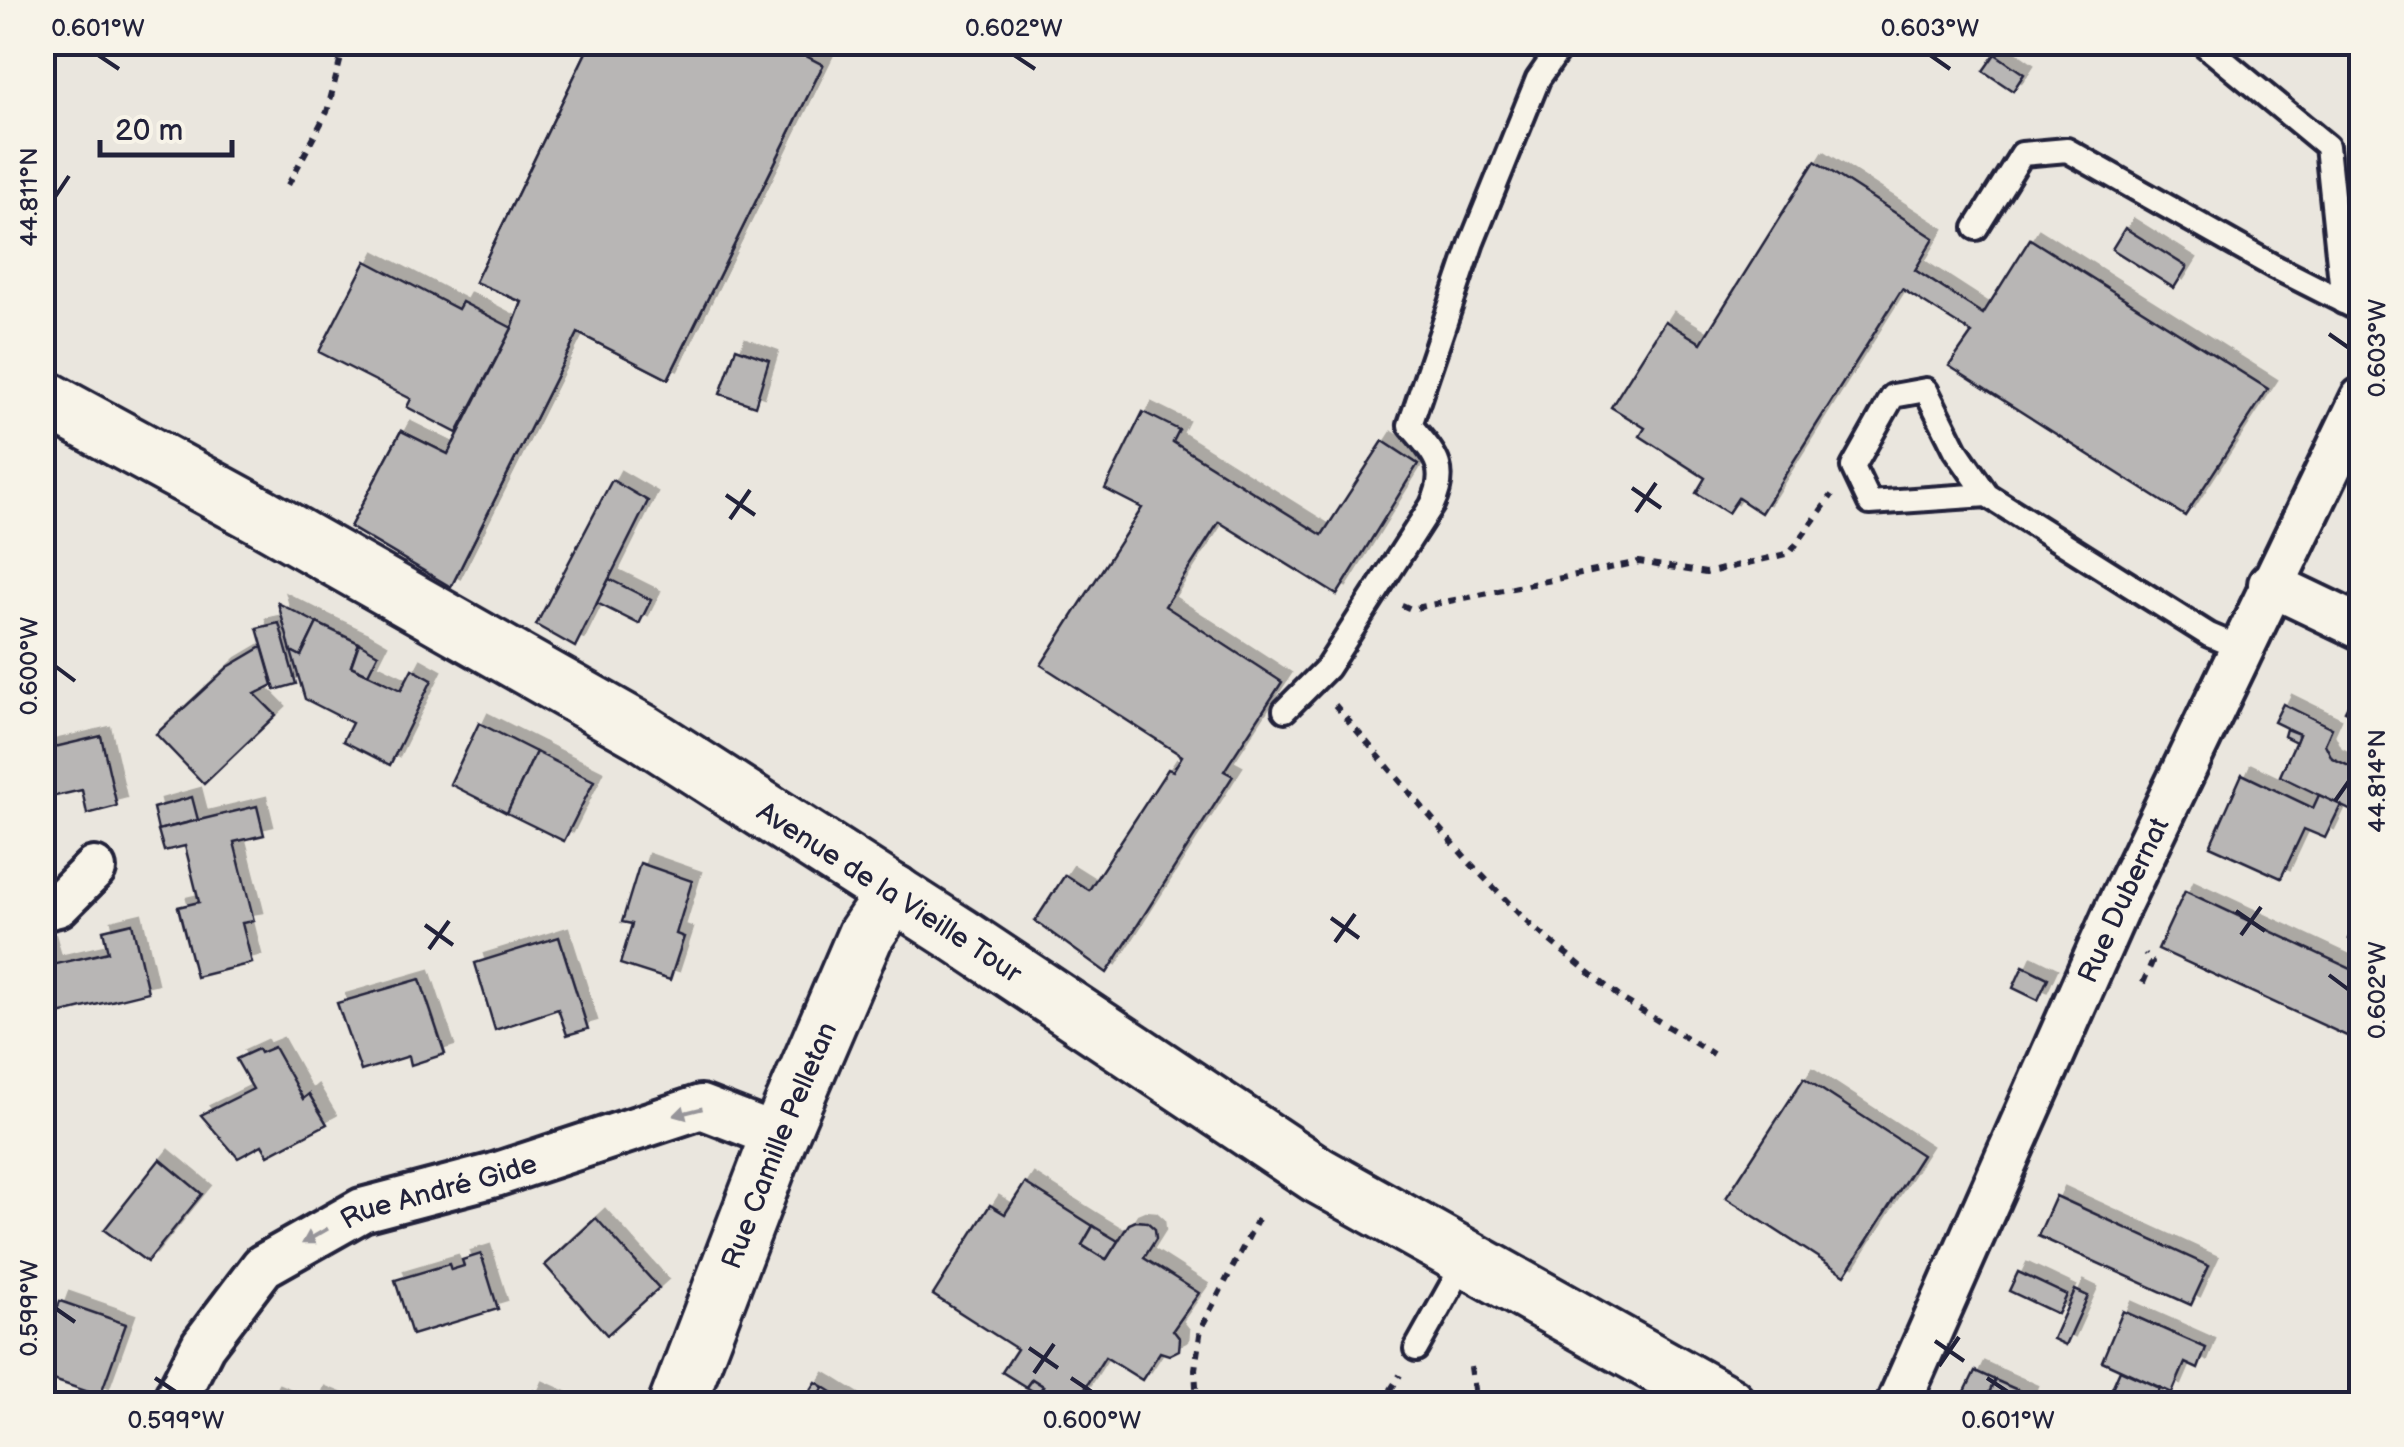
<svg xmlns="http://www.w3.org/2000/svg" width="2404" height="1447" viewBox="0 0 2404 1447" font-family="'Balsamiq Sans',sans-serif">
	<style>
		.building { fill: #b8b6b5; stroke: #22223b; stroke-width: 2.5; filter: url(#shadow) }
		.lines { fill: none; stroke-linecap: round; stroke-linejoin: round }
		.service-casing { stroke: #22223b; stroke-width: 30 }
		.minor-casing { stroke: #22223b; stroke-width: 50 }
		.tertiary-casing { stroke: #22223b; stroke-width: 62 }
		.path { stroke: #22223b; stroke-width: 6; stroke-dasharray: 8 8; stroke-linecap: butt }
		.service { stroke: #f7f3e8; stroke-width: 22 }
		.minor { stroke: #f7f3e8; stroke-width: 42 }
		.tertiary { stroke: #f7f3e8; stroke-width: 55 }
		.oneway { fill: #97959a }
		.ticks { fill: none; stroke: #22223b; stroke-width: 4 }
		.labels { text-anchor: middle; stroke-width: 8; stroke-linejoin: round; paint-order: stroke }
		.street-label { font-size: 28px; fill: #22223b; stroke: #f7f3e8 }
		.neatline { fill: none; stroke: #22223b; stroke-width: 4 }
		.ticks-label { font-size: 25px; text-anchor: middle; fill: #22223b }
	</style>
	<defs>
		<filter id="shadow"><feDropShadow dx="9" dy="-9" stdDeviation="0" flood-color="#0004"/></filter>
	</defs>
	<rect width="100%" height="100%" fill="#eae6de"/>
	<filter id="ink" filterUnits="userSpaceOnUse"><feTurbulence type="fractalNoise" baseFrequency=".01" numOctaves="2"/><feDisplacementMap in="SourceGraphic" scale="20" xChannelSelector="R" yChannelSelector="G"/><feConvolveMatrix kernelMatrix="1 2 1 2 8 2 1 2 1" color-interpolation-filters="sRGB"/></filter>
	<g filter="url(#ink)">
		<g class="building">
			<path d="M591 42H648L542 257 645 311 753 90 657 42H779L823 65 668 379 578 333 451 587 350 527 401 431 448 454 512 328 522 302 475 282Z"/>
			<path d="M591 42H779L823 65 668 379 578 333 451 587 350 527 401 431 448 454 512 328 522 302 475 282Z"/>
			<path d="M1995 54 2024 74 2013 91 1983 71Z"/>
			<path d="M1815 161 1934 238 1915 270 1983 314 2030 239 2268 389 2185 516 1949 366 1972 333 1902 289 1761 513 1738 498 1728 513 1696 493 1705 478 1640 436 1645 428 1611 407 1665 321 1701 343Z"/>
			<path d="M2125 228 2187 267 2174 288 2112 249Z"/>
			<path d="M366 261 458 309 462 302 512 328 457 433 407 407 411 399 319 352Z"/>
			<path d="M736 348 769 360 755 406 720 394Z"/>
			<path d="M1143 412 1179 430 1173 442 1322 535 1383 441 1418 464 1337 595 1219 522 1165 606 1282 682 1224 771 1233 776 1107 973 1035 921 1065 875 1089 890 1168 769 1173 771 1182 756 1041 665 1142 508 1105 489Z"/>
			<path d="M612 480 648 501 575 647 536 625Z"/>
			<path d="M609 579 651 600 639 624 597 603Z"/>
			<path d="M278 603 317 623 301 656 291 651Z"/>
			<path d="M279 623 296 684 275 690 257 628Z"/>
			<path d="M317 623 359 643 351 666 401 690 412 669 432 680 390 765 343 741 352 723 305 699 291 651 301 656Z"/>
			<path d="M359 643 378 654 368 674 351 666Z"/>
			<path d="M262 647 273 685 255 694 276 715 204 784 156 734 228 667Z"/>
			<path d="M2358 685 2362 686V719L2345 711Z"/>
			<path d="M2283 704 2332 728 2325 744 2332 758 2362 772V790L2352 811 2280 776 2299 734 2274 722Z"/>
			<path d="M479 723 536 752 507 813 450 784Z"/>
			<path d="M2286 729 2299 734 2296 742 2284 736Z"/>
			<path d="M101 736 117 806 87 814 82 790 42 799V750Z"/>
			<path d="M536 752 594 781 564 841 507 813Z"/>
			<path d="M2242 774 2313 808 2319 795 2341 805 2325 838 2304 829 2281 878 2210 846Z"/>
			<path d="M192 797 198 820 158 830 153 808Z"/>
			<path d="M257 806 264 835 234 842 254 921 242 923 252 963 196 977 178 907 199 902 185 846 164 851 158 830Z"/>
			<path d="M640 863 692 881 676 934 684 937 670 980 620 964 632 924 622 922Z"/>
			<path d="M2185 891 2362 974V1043L2158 949Z"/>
			<path d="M2362 913V945L2349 939Z"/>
			<path d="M132 923 148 992 42 1018V945L46 944 52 965 108 952 103 930Z"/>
			<path d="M559 937 588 1029 567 1035 558 1009 495 1030 475 963Z"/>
			<path d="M2023 966 2048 978 2038 1000 2013 988Z"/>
			<path d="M420 979 445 1054 411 1065 409 1056 361 1071 337 1003Z"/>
			<path d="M274 1047 303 1099 309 1094 327 1124 268 1155 262 1145 238 1158 201 1115 253 1089 236 1059 258 1049 260 1053Z"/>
			<path d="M1804 1078 1922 1155 1845 1275 1726 1198Z"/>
			<path d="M160 1159 202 1194 147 1262 104 1230Z"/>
			<path d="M1025 1183 1093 1226 1082 1245 1106 1260 1129 1224 1136 1221 1147 1222 1155 1229 1156 1239 1144 1258 1199 1293 1173 1330 1180 1339 1179 1350 1169 1355 1160 1352 1142 1380 1105 1357 1075 1404H1055L1038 1394 1043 1386 1032 1379 1026 1387 1002 1372 1017 1349 933 1295 990 1205 1005 1214Z"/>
			<path d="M2056 1196 2209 1266 2191 1305 2038 1236Z"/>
			<path d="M596 1218 659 1288 607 1335 545 1265Z"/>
			<path d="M1093 1226 1118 1241 1106 1260 1082 1245Z"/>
			<path d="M481 1254 498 1309 412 1335 395 1280 449 1264 451 1270 464 1266 462 1260Z"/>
			<path d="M2018 1272 2067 1295 2058 1314 2009 1291Z"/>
			<path d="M2075 1290 2088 1296 2066 1345 2053 1339Z"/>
			<path d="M60 1301 126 1324 100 1396 42 1376V1350Z"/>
			<path d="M2123 1311 2206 1348 2198 1369 2185 1363 2172 1393 2102 1361Z"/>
			<path d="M2120 1370 2160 1388 2152 1404H2105Z"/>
			<path d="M1975 1371 1995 1380 1985 1402 1990 1404H1959Z"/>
			<path d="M1032 1379 1043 1386 1038 1394 1026 1387Z"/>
			<path d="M1995 1380 2029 1395 2025 1404 2015 1399 2012 1404 1985 1402Z"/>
			<path d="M816 1382 824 1387 813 1404H802Z"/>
			<path d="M824 1387 851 1404H813Z"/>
			<path d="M534 1391 563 1404H528Z"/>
			<path d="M270 1394 294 1404H265Z"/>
			<path d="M316 1396 336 1404H313Z"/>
		</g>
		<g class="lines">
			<defs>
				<g id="service">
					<path d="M2201 42 2327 146 2343 302"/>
					<path d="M1976 228 2022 154 2067 150 2273 266 2362 311"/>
					<path d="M1987 495 1870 503 1853 467 1893 396 1926 390 1956 450 1987 495 2209 635 2240 648"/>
					<path d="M1285 710 1327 668 1432 505C1450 467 1434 454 1410 425L1472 242 1538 79 1564 42"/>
					<path d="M1416 1349 1467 1258"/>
				</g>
				<g id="minor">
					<path d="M2270 584 2362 628"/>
					<path d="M42 909 58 905 94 869"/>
					<path id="s1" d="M173 1404 203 1345 263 1266 362 1210 495 1175 701 1107 779 1137"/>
					<path id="s2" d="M1898 1404 2117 909 2362 399"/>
				</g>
				<g id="tertiary">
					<path id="s3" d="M42 397 261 516 642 732 960 936 1318 1175 1727 1404"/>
					<path id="s4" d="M677 1404 779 1137 865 936 894 893"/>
				</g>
			</defs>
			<use href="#service" class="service-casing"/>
			<use href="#minor" class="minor-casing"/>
			<use href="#tertiary" class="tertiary-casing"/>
			<g class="path">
				<path d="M288 185 327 112 345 42"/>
				<path d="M1402 605 1411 609 1639 562 1706 573 1790 553 1832 495"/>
				<path d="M1335 705 1470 863 1528 923 1622 999 1713 1054"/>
				<path d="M2143 983 2152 962 2145 954"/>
				<path d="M1471 1367 1476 1404"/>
				<path d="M1197 1404 1195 1369 1201 1328 1258 1219"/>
				<path d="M1382 1404 1400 1375"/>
			</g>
			<use href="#service" class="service"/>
			<use href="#minor" class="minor"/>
			<use href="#tertiary" class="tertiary"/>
		</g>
		<defs><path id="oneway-solid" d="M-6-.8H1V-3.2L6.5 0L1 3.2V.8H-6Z" transform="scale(2.5)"/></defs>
		<g class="oneway">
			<use href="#oneway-solid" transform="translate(688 1112) rotate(166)"/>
			<use href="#oneway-solid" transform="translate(315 1236) rotate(150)"/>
		</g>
	</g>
	<path class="ticks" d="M98 55 119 69M1014 55 1035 69M1930 55 1950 69M55 197 69 176M2329 334 2349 348M1632 488 1661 508M726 495 755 515M1636 512 1656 483M730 519 750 490M55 666 75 681M2335 801 2349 781M2236 911 2265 931M1331 918 1359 938M425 925 453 945M2241 935 2261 907M1335 942 1355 914M429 949 449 921M2329 975 2349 990M55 1308 75 1322M1935 1341 1964 1361M1029 1348 1058 1368M1939 1366 1959 1337M1034 1373 1054 1344M155 1378 176 1392M1071 1378 1092 1392M1987 1378 2008 1392"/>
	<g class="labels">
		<g class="street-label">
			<text dy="10" stroke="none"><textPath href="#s3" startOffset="982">Avenue de la Vieille Tour</textPath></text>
			<text dy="10" stroke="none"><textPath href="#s2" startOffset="552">Rue Dubernat</textPath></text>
			<text dy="10" stroke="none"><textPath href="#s4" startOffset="278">Rue Camille Pelletan</textPath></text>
			<text dy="10" stroke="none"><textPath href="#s1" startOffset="358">Rue André Gide</textPath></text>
		</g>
	</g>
	<rect width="2404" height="1447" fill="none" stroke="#f7f3e8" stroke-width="110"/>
	<path d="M100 140v15h132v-15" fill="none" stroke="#22223b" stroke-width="5"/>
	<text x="115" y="140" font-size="30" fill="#22223b" stroke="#f7f3e8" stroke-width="8" paint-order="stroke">20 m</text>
	<rect x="55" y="55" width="2294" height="1337" class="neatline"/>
	<g class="ticks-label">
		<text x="98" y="36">0.601°W</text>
		<text x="1014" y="36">0.602°W</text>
		<text x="1930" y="36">0.603°W</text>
		<text transform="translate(28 197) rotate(-90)" y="9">44.811°N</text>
		<text transform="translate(2376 348) rotate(-90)" y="9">0.603°W</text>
		<text transform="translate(28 666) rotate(-90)" y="9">0.600°W</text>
		<text transform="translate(2376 781) rotate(-90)" y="9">44.814°N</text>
		<text transform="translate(2376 990) rotate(-90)" y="9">0.602°W</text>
		<text transform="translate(28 1308) rotate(-90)" y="9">0.599°W</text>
		<text x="176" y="1428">0.599°W</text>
		<text x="1092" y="1428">0.600°W</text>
		<text x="2008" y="1428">0.601°W</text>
	</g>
</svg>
